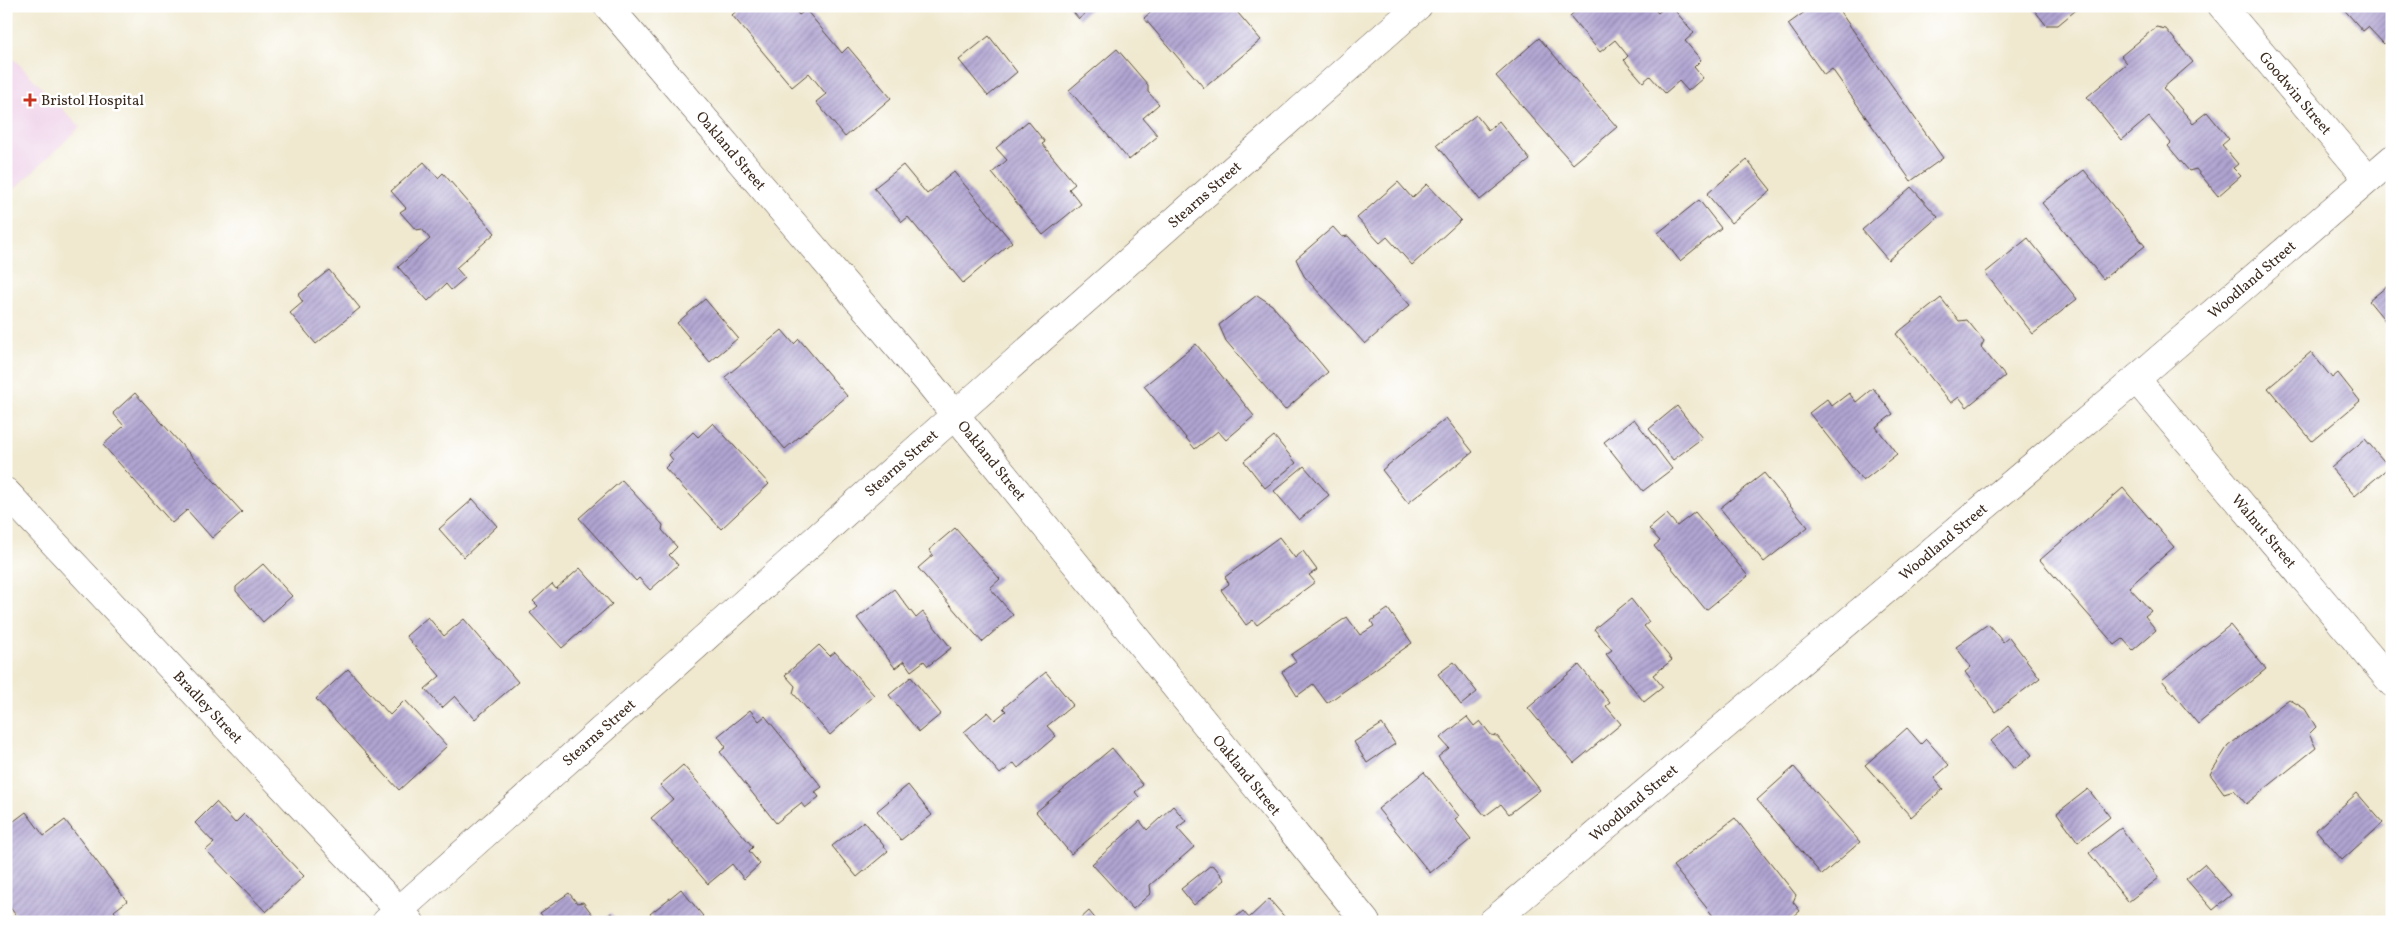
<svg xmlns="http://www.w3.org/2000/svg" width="2398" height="928" viewBox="0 0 2398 928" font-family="Vollkorn,serif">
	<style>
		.built { fill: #eed0e8 }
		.building { fill: url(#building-hatch) }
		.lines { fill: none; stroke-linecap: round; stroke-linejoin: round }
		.minor-casing { stroke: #564739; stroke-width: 29 }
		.tertiary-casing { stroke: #564739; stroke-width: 29 }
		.minor { stroke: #fff; stroke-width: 28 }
		.tertiary { stroke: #fff; stroke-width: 28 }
		.poi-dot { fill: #c8321e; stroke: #fff; stroke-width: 2 }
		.labels { text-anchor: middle; stroke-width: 5; stroke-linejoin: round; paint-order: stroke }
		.street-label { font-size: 15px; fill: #3b2a1e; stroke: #fff }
		.poi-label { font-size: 15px; fill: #3b2a1e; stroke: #fff; text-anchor: start }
	</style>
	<defs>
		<pattern id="building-hatch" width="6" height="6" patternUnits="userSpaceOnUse" patternTransform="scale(1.25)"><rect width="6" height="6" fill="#b0a4d2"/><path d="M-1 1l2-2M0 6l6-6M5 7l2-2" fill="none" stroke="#9086aa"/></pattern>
	</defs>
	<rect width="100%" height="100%" fill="#fff"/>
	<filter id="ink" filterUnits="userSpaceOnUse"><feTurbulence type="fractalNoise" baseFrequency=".02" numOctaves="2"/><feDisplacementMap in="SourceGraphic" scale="10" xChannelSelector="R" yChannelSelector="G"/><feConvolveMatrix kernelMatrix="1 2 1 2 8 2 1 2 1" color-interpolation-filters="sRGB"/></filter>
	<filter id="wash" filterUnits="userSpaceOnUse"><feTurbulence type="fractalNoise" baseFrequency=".0096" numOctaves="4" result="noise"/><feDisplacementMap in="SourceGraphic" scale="20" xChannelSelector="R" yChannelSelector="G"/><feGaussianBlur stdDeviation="1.12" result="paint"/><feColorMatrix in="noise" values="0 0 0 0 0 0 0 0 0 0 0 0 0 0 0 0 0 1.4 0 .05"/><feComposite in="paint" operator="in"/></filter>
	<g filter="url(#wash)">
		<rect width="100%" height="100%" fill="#f0e9d0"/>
		<path class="built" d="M6 51 80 127 6 197Z"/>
		<g id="blocks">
			<g class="building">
				<path d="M742 6H792L799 15 806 10 842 53 848 47 891 98 845 137 816 102 826 94 809 73 792 87 732 15Z"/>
				<path d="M1068 6H1094L1079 19Z"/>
				<path d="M1158 6H1232L1261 40 1204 88 1144 18Z"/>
				<path d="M1581 6H1652L1658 13 1666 6H1671L1694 33 1685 41 1701 60 1694 67 1703 78 1688 91 1679 81 1665 93 1650 76 1643 82 1624 60 1628 56 1615 40 1600 52 1570 16Z"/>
				<path d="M1813 6H1836L1943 158 1911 181 1832 69 1824 75 1788 24Z"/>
				<path d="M2031 6H2081L2058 25H2046Z"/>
				<path d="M2341 6H2392V37L2384 44 2368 27 2363 31Z"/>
				<path d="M2156 27 2166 29 2193 62 2163 88 2193 123 2207 112 2229 139 2222 145 2238 164 2233 168 2241 176 2218 196 2196 169 2189 171 2168 146 2171 143 2149 117 2122 140 2087 97 2127 63 2121 56Z"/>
				<path d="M989 36 1017 72 988 96 959 60Z"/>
				<path d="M1539 38 1617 127 1573 164 1496 76Z"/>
				<path d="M1117 49 1148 85V92L1159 104 1143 118 1158 136 1129 160 1069 90Z"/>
				<path d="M1476 115 1488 130 1499 121 1530 160 1480 200 1437 145Z"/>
				<path d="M1028 121 1045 142 1042 144 1075 184 1069 189 1081 204 1043 235 992 173 1007 160 996 148Z"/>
				<path d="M1747 160 1771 190 1731 223 1707 194Z"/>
				<path d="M424 162 438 178 443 173 495 233 456 268 465 278 451 290 446 284 428 301 398 267 430 239 422 229 416 230 400 212 406 208 391 191Z"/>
				<path d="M903 165 927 194 954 172 1012 242 963 283 908 217 902 222 874 188Z"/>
				<path d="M2084 170 2145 246 2103 279 2042 203Z"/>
				<path d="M1398 182 1412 198 1427 184 1461 220 1412 265 1387 237 1380 243 1357 218Z"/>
				<path d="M1911 187 1938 217 1888 260 1862 230Z"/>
				<path d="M1699 200 1721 228 1680 261 1658 233Z"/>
				<path d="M1333 227 1342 237 1348 236 1410 305 1365 344 1304 276 1296 259Z"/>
				<path d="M2028 238 2077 299 2033 334 1985 273Z"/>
				<path d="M329 270 360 308 316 344 290 313 303 302 298 295Z"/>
				<path d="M2392 282V329L2369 301Z"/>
				<path d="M1257 295 1272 305 1328 372 1285 410 1226 341 1219 325Z"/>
				<path d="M1941 298 1959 321 1967 320 1984 341 1981 347 2005 376 1967 407 1959 397 1951 403 1896 334Z"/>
				<path d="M705 299 738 338 710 362 677 323Z"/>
				<path d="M782 330 794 344 799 339 847 396 785 449 725 377Z"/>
				<path d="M1196 344 1254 416 1226 440 1218 431 1195 449 1144 386Z"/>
				<path d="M2311 352 2332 378 2338 373 2360 401 2312 441 2268 388Z"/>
				<path d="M1873 388 1893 414 1876 427 1897 454 1863 481 1809 413 1827 399 1832 406 1849 393 1856 402Z"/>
				<path d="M135 393 242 512 212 538 187 510 172 523 103 445 124 426 113 413Z"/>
				<path d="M1677 406 1702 438 1673 460 1649 429Z"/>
				<path d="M1446 418 1473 452 1408 503 1382 470Z"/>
				<path d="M1634 419 1672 469 1643 491 1604 442Z"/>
				<path d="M713 423 769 484 721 529 665 468 673 460 669 455 693 432 698 437Z"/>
				<path d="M1274 436 1296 463 1265 488 1244 461Z"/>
				<path d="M2365 439 2389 467 2355 496 2331 468Z"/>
				<path d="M1304 466 1329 495 1299 520 1274 491Z"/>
				<path d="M1764 473 1808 527 1764 562 1720 508Z"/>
				<path d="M622 480 663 525 662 530 677 547 669 555 678 565 650 590 639 578 636 581 579 518Z"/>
				<path d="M2123 488 2174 547 2129 587 2151 611 2145 616 2156 630 2133 650 2123 639 2115 645 2040 560Z"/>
				<path d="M473 499 497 526 464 557 439 529Z"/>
				<path d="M1695 512 1748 576 1706 610 1654 546 1660 541 1649 529 1667 514 1677 526Z"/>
				<path d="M955 528 1000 579 990 588 1013 615 982 642 918 568 933 555 929 550Z"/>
				<path d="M1279 537 1295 558 1303 551 1317 570 1309 575 1315 582 1257 625 1253 620 1246 625 1221 590 1229 584 1225 577Z"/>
				<path d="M263 564 292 596 263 622 236 591V587Z"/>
				<path d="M580 568 612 604 562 648 530 613 538 606 533 601 552 584 556 589Z"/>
				<path d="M894 589 916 618 923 612 951 648 928 666 924 661 911 671 904 661 895 668 857 618Z"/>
				<path d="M1631 599 1649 622 1644 626 1672 660 1653 675 1663 687 1644 702 1606 654 1612 650 1594 629Z"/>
				<path d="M1388 609 1412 643 1327 703 1313 684 1297 696 1282 672 1296 662 1291 655 1347 617 1360 635 1374 626 1371 621Z"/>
				<path d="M428 617 444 636 464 619 518 682 475 719 455 696 442 708 425 689 440 676 406 636Z"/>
				<path d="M1988 624 2003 642 2009 637 2040 678 1995 712 1965 672 1971 667 1956 647Z"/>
				<path d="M2230 625 2266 669 2198 724 2162 680Z"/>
				<path d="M819 645 830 656 835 652 874 695 830 735 793 693 795 686 785 675Z"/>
				<path d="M1454 662 1477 692 1461 705 1438 674Z"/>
				<path d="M1579 665 1610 703 1606 706 1621 724 1574 763 1528 708Z"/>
				<path d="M348 669 390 715 405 700 447 746 399 790 316 699Z"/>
				<path d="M1046 672 1073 705 1047 726 1056 736 1018 768 1014 763 1000 774 964 732 988 712 995 720 1006 711 1003 708Z"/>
				<path d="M911 677 941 714 919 732 889 695Z"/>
				<path d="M2289 699 2305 709 2316 727 2309 734 2316 748 2246 804 2234 790 2224 793 2210 774 2228 746Z"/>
				<path d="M750 710 759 721 765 716 822 787 815 792 819 797 805 808 801 803 776 823 720 752 726 747 718 736Z"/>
				<path d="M1467 717 1474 726 1480 721 1491 735 1497 736 1540 790 1509 814 1501 804 1485 816 1438 757 1449 748 1440 738Z"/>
				<path d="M1382 724 1395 744 1367 763 1354 742Z"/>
				<path d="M2008 726 2032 755 2014 769 1991 741Z"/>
				<path d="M1907 728 1921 744 1926 739 1949 765 1934 778 1943 789 1911 817 1865 765Z"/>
				<path d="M1112 748 1143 785 1135 792 1139 797 1071 854 1036 812Z"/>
				<path d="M683 765 753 847 749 851 760 864 744 879 732 864 708 884 651 818 673 799 660 785Z"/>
				<path d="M1794 767 1860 842 1822 875 1757 800Z"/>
				<path d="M1424 772 1459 816 1455 819 1471 839 1430 873 1378 809Z"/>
				<path d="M908 785 932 815 901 840 877 811Z"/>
				<path d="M2088 789 2110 817 2078 842 2057 813Z"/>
				<path d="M2357 793 2383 823 2342 860 2316 830Z"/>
				<path d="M216 802 235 823 244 814 304 876 266 912 206 850 214 843 195 823Z"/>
				<path d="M1173 806 1186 821 1177 828 1194 847 1150 885 1151 893 1133 909 1092 864 1140 821 1147 830Z"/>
				<path d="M26 812 44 836 65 820 127 901 114 911 122 922H21L6 902V827Z"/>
				<path d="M1735 818 1796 895 1793 902 1800 911 1787 922H1718L1673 866Z"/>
				<path d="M864 821 888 851 857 877 832 846Z"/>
				<path d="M2121 828 2159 878 2128 902 2089 853Z"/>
				<path d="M2204 864 2231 895 2213 910 2186 879Z"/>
				<path d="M1211 865 1215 867 1225 880 1194 905 1181 889Z"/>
				<path d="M681 889 703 916 696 922H656L650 914Z"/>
				<path d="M569 893 577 903 583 902 598 922H547L540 913Z"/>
				<path d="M1269 899 1289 922H1230L1243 911 1249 918Z"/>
				<path d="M1089 911 1098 922H1077Z"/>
				<path d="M611 913 618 922H600Z"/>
			</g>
		</g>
	</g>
	<g filter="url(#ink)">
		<use href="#blocks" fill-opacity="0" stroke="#564739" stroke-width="1"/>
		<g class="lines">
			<defs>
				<g id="minor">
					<path id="s1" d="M608 6 930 384 1366 922"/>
					<path id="s2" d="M2222 6 2368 179"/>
					<path id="s3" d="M2136 379 2392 683"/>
					<path id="s4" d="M6 492 410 922"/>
					<path id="s5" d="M386 922 955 415 1418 6"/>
				</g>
				<g id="tertiary">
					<path id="s6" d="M1492 922 2136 379 2392 159"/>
				</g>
			</defs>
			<use href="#minor" class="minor-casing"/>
			<use href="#tertiary" class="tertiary-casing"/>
			<use href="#minor" class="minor"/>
			<use href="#tertiary" class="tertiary"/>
		</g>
	</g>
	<path class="poi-dot" d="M27.5 92.5h5v5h5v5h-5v5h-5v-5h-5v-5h5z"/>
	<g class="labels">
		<g class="street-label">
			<text dy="5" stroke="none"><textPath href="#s2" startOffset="114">Goodwin Street</textPath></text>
			<text dy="5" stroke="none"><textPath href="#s1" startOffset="190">Oakland Street</textPath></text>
			<text dy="5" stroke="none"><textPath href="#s5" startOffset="1095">Stearns Street</textPath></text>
			<text dy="5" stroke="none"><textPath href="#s6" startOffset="995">Woodland Street</textPath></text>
			<text dy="5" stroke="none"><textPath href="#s1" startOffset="595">Oakland Street</textPath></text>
			<text dy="5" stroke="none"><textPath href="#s5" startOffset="690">Stearns Street</textPath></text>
			<text dy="5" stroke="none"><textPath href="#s3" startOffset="199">Walnut Street</textPath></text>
			<text dy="5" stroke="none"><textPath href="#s6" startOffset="590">Woodland Street</textPath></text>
			<text dy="5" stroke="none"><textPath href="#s4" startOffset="295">Bradley Street</textPath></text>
			<text dy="5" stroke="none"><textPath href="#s5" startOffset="285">Stearns Street</textPath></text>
			<text dy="5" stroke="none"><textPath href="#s1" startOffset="1000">Oakland Street</textPath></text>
			<text dy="5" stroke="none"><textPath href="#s6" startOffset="185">Woodland Street</textPath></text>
		</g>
		<g class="poi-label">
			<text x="41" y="105">Bristol Hospital</text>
		</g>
	</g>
	<rect width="2398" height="928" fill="none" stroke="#fff" stroke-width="25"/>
</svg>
